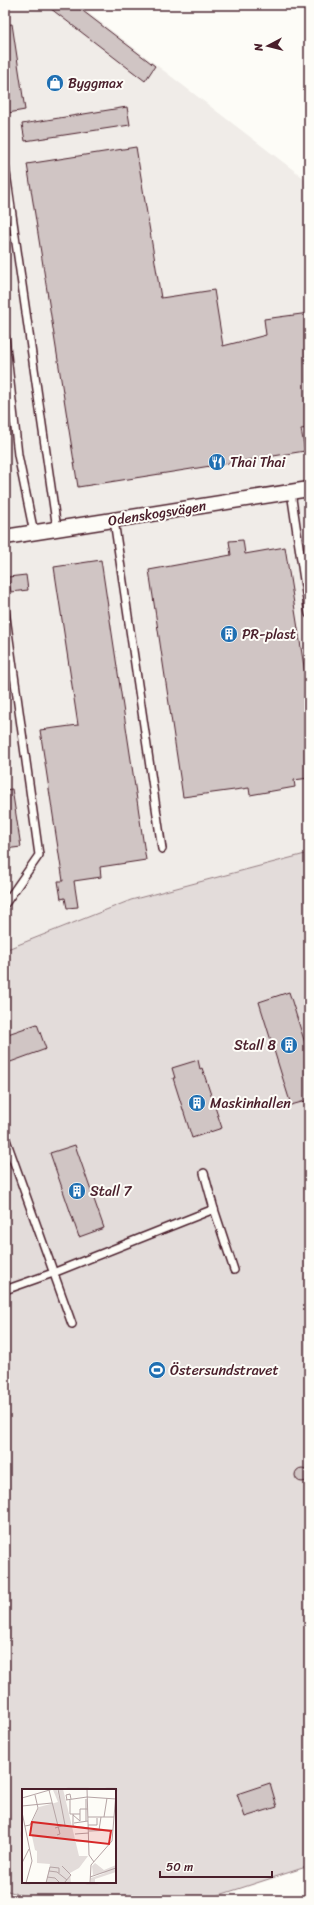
<svg xmlns="http://www.w3.org/2000/svg" width="314" height="1905" viewBox="0 0 314 1905" font-family="Sriracha,sans-serif">
	<style>
		.built { fill: #f0ece8 }
		.green { fill: #e3dcda; stroke: #967e82; fill-rule: evenodd }
		.building { fill: #d0c5c4; stroke: #4a1f2b }
		.lines { fill: none; stroke-linecap: round; stroke-linejoin: round }
		.lane-casing { stroke: #4a1f2b; stroke-width: 10 }
		.street-casing { stroke: #4a1f2b; stroke-width: 17 }
		.lane { stroke: #fdfcf7; stroke-width: 7 }
		.street { stroke: #fdfcf7; stroke-width: 14 }
		.labels { text-anchor: middle; stroke-width: 4; stroke-linejoin: round; paint-order: stroke }
		.poi-label { font-size: 14px; fill: #4a1f2b; stroke: #fdfcf7; text-anchor: start }
		.street-label { font-size: 14px; fill: #4a1f2b; stroke: #fdfcf7 }
		.inset-road { fill: none; stroke: #b5a4a5; stroke-width: 1 }
		.view { fill: #d62828; fill-opacity: 0.15; stroke: #d62828; stroke-width: 2 }
		.inset-edge { fill: none; stroke: #4a1f2b; stroke-width: 2 }
	</style>
	<rect width="100%" height="100%" fill="#fdfcf7"/>
	<filter id="ink" filterUnits="userSpaceOnUse"><feTurbulence type="fractalNoise" baseFrequency=".025" numOctaves="2"/><feDisplacementMap in="SourceGraphic" scale="8" xChannelSelector="R" yChannelSelector="G"/><feConvolveMatrix kernelMatrix="1 2 1 2 8 2 1 2 1" color-interpolation-filters="sRGB"/></filter>
	<g filter="url(#ink)">
		<path class="built" d="M5 5H78L309 182V853L131 900 5 950Z"/>
		<path class="green" d="M309 853V1866L204 1900H35L5 1890V950L131 900ZM23 1790H115V1882H23Z"/>
		<g class="building">
			<path d="M46 5H75L155 66 145 81Z"/>
			<path d="M12 24 25 110 8 113 5 92V25Z"/>
			<path d="M127 107 130 125 25 141 22 124Z"/>
			<path d="M136 147 161 298 214 290 223 346 266 335 264 319 309 313V428L301 429 305 451 78 487 27 164Z"/>
			<path d="M243 540 245 554 285 547 309 698V778L294 780 295 787 250 795 249 788 183 797 149 570 231 555 229 541Z"/>
			<path d="M101 560 146 860 100 867 101 877 74 881 78 907 67 908 65 898 61 899 58 881H63L40 730 78 725 54 567Z"/>
			<path d="M26 575 28 590 11 592 8 577Z"/>
			<path d="M12 789 21 847 5 849V790Z"/>
			<path d="M289 992 309 1056V1100L291 1105 259 1002Z"/>
			<path d="M37 1024 46 1049 5 1064V1035Z"/>
			<path d="M198 1060 200 1069 202 1068 222 1128 192 1138 173 1078H175L172 1068Z"/>
			<path d="M75 1145 104 1228 79 1237 50 1153Z"/>
			<circle cx="302" cy="1475" r="7"/>
			<path d="M270 1783 277 1807 245 1817 237 1794Z"/>
		</g>
		<g class="lines">
			<defs>
				<g id="lane">
					<path d="M5 166 57 529"/>
					<path d="M5 337 18 455 34 533"/>
					<path d="M291 492 309 614"/>
					<path d="M114 520 162 849"/>
					<path d="M5 610 39 855 5 904"/>
					<path d="M5 1137 72 1324"/>
					<path d="M204 1173 214 1209"/>
					<path d="M5 1290 53 1273 214 1209 234 1270"/>
				</g>
				<path id="street" d="M5 537 309 489"/>
			</defs>
			<use href="#lane" class="lane-casing"/>
			<use href="#street" class="street-casing"/>
			<use href="#lane" class="lane"/>
			<use href="#street" class="street"/>
		</g>
	</g>
	<defs>
		<symbol id="shop-disc" viewBox="-11 -11 22 22"><circle r="9.5" fill="#1f6fb2" stroke="#fdfcf7"/><path d="M-5-2.5h2.3a2.7 3.5 0 0 1 5.4 0H5L5.5 6h-11ZM-1.5-2.5h3a1.5 2.3 0 0 0-3 0Z" fill="#fff"/></symbol>
		<symbol id="restaurant-disc" viewBox="-11 -11 22 22"><circle r="9.5" fill="#1f6fb2" stroke="#fdfcf7"/><path d="M-5-6h1v4h1v-4h1v4h1v-4h1v5L-1.5 .5V6h-2V.5L-5-1ZM5-6V6H3V1.5H1.5Q1.5-4 5-6Z" fill="#fff"/></symbol>
		<symbol id="building-disc" viewBox="-11 -11 22 22"><circle r="9.5" fill="#1f6fb2" stroke="#fdfcf7"/><path d="M-4-6H4V6H1V3H-1V6H-4ZM-2.5-4.3h1.7v1.8h-1.7ZM.8-4.3h1.7v1.8H.8ZM-2.5-1h1.7V.8h-1.7ZM.8-1h1.7V.8H.8Z" fill="#fff"/></symbol>
		<symbol id="stadium-disc" viewBox="-11 -11 22 22"><circle r="9.5" fill="#1f6fb2" stroke="#fdfcf7"/><path d="M0-5a6.5 5 0 1 0 0 10a6.5 5 0 1 0 0-10ZM-3.5-1.8h7v3.6h-7Z" fill="#fff"/></symbol>
	</defs>
	<g fill-rule="evenodd">
		<use href="#shop-disc" x="45" y="73" width="20" height="20"/>
		<use href="#restaurant-disc" x="207" y="452" width="20" height="20"/>
		<use href="#building-disc" x="219" y="624" width="20" height="20"/>
		<use href="#building-disc" x="279" y="1035" width="20" height="20"/>
		<use href="#building-disc" x="187" y="1093" width="20" height="20"/>
		<use href="#building-disc" x="67" y="1181" width="20" height="20"/>
		<use href="#stadium-disc" x="147" y="1360" width="20" height="20"/>
	</g>
	<g class="labels">
		<g class="poi-label">
			<text x="68" y="88">Byggmax</text>
			<text x="230" y="467">Thai Thai</text>
			<text x="242" y="639">PR-plast</text>
			<text x="276" y="1050" text-anchor="end">Stall 8</text>
			<text x="210" y="1108">Maskinhallen</text>
			<text x="90" y="1196">Stall 7</text>
			<text x="170" y="1375">Östersundstravet</text>
		</g>
		<g class="street-label">
			<text transform="translate(157 513) rotate(-9)" y="5">Odenskogsvägen</text>
		</g>
	</g>
	<g transform="translate(22 1789)">
		<rect width="94" height="94" fill="#fdfcf7"/>
		<path d="M35 0 38 13 36 1 41 0 57 67H66L57 79 48 84 49 94H24L28 75 15 74V62L13 61 8 38 17 18 36 13 31 1ZM73 74 82 81 94 76V83L73 90V94H69V89L83 84 71 86 70 77Z" fill="#e3dcda"/>
		<path class="inset-road" d="M65 0 67 66 72 73M27 1 38 45 35 46M0 9 31 0M64 10V32M44 11 65 8 94 10M45 11 44 6 48 5 49 10M48 11V25H58M0 17 30 14M0 23 10 72 4 94M51 25V37L67 39M51 26 58 32V20H66M66 28H92M82 28 85 9M52 34 66 32M66 36H75V29M3 37 8 36 16 19 13 6M33 39 43 36 36 0M77 41 79 28M67 42 91 41M53 45 67 44M54 52H67M0 74 7 60M40 77 49 86 42 94M27 82 35 83 45 91M25 88 33 89 38 94M68 88 94 79M24 94 28 78 37 79V84M68 94 69 76 90 52 94 4"/>
		<path class="view" d="M10 33 89 42 87 55 8 46Z"/>
		<rect width="94" height="94" class="inset-edge"/>
	</g>
	<rect width="314" height="1905" fill="none" stroke="#fdfcf7" stroke-width="20"/>
	<rect x="10" y="10" width="294" height="1885" fill="none" stroke="#4a1f2b" stroke-width="1.5" filter="url(#ink)"/>
	<g transform="translate(268 46) rotate(263)" stroke="#fdfcf7" stroke-width="3" paint-order="stroke">
	<path d="M0-3L7 15L0 10L-7 15Z" fill="#4a1f2b"/>
	<text y="-6" font-size="11" font-weight="bold" text-anchor="middle" fill="#4a1f2b">N</text>
	</g>
	<path d="M160 1871v6h112v-6" fill="none" stroke="#4a1f2b" stroke-width="2"/>
	<text x="166" y="1871" font-size="12" fill="#4a1f2b" stroke="#fdfcf7" stroke-width="3" paint-order="stroke">50 m</text>
</svg>
